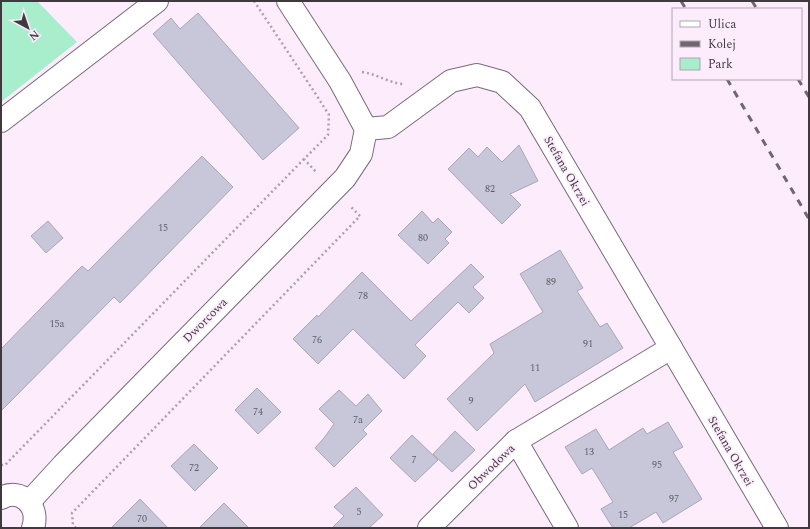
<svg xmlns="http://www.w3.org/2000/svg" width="810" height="529" viewBox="0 0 810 529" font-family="Spectral,serif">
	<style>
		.green { fill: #a8edcc }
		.building { fill: #c8c7da; stroke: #a8a6b9 }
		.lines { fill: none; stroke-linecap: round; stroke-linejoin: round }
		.minor-casing { stroke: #796b79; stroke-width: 24 }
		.path { stroke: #aca0ac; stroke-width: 2.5; stroke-dasharray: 2 3; stroke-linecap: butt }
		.minor { stroke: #fff; stroke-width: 22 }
		.rail { stroke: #706670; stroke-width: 3; stroke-dasharray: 7 7; stroke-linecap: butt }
		.labels { text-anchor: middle; stroke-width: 3.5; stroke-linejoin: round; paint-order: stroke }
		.number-label { font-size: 10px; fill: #625c66 }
		.street-label { font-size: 12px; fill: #403940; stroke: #fcecfc }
	</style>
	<rect width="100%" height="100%" fill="#fcecfc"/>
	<path class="green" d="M1 1H37L77 42 1 102Z"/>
	<g class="building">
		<path d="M198 13 299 128 263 160 153 34 171 18 180 29Z"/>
		<path d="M519 145 538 181 510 194 521 205 502 224 448 169 469 148 478 157 487 147 502 162Z"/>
		<path d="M202 156 233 187 120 303 114 297 1 411V349L82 266 88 271Z"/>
		<path d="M422 211 433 223 438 218 452 232 445 239 449 243 428 264 398 235Z"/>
		<path d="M48 221 63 238 46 253 31 236Z"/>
		<path d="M560 250 583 288 577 291 600 327 607 323 623 348 535 402 525 384 477 431 447 399 494 353 490 344 543 312 520 274Z"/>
		<path d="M471 264 484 277 473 287 484 298 469 313 458 302 415 345 426 356 404 379 353 329 318 364 293 339 317 315 318 317 362 272 411 321Z"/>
		<path d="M257 388 281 412 258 434 235 410Z"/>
		<path d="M339 390 356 406 368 394 382 411 363 430 367 434 334 467 315 448 324 438 334 424 319 409Z"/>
		<path d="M668 422 683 447 673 452 702 499 663 523 656 512 629 528H613L601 509 613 502 592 468 582 474 565 447 596 429 609 450 643 428 647 434Z"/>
		<path d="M455 431 475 450 452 472 433 454Z"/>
		<path d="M412 435 438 460 415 482 390 458Z"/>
		<path d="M194 444 218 468 195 491 171 466Z"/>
		<path d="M356 487 383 515 369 528H332L344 516 334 507Z"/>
		<path d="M140 499 168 528H111Z"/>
		<path d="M224 503 249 528H199Z"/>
	</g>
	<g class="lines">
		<defs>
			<g id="minor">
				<path d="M288 1 340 81 366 129"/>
				<path d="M1 121 157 1"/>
				<path d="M366 129 388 127 451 81 477 75 502 82 530 108 777 528"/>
				<path d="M516 441 671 348"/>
				<path d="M1 498C22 487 40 507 33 528"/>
				<path d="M29 502 63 465 345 178 361 154 366 129"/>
				<path d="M429 528 516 441 567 528"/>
			</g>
		</defs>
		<use href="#minor" class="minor-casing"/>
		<g class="path">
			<path d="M254 1 317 96 329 115 328 135 304 159 317 173"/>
			<path d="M362 72C378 74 390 84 405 84"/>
			<path d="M1 465H5L304 159"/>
			<path d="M76 528 73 525 72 513 360 216 350 206"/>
		</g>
		<use href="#minor" class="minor"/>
		<g class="rail">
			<path d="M681 1 686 9"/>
			<path d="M752 1 757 9"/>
			<path d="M727 79 809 219"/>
			<path d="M798 79 809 97"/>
		</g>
	</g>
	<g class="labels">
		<g class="number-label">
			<text x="490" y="192">82</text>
			<text x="163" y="231">15</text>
			<text x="423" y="241">80</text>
			<text x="551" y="285">89</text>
			<text x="363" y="299">78</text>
			<text x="57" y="327">15a</text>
			<text x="317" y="343">76</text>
			<text x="588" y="347">91</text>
			<text x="535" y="371">11</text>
			<text x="471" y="404">9</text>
			<text x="258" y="415">74</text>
			<text x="358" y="423">7a</text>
			<text x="589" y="455">13</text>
			<text x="414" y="463">7</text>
			<text x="657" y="468">95</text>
			<text x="194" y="471">72</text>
			<text x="674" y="502">97</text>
			<text x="359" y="515">5</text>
			<text x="623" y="518">15</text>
			<text x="142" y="522">70</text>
		</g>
		<g class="street-label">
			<text transform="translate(567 171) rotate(60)" y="4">Stefana Okrzei</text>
			<text transform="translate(205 320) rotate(-45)" y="4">Dworcowa</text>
			<text transform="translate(731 451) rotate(60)" y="4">Stefana Okrzei</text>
			<text transform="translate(491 467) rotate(-44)" y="4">Obwodowa</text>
		</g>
	</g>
	<rect width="810" height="529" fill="none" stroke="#403940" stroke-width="4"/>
	<rect x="672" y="8" width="130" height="72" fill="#fcecfc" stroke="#b1a4b1"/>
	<rect x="680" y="21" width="20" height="6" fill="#ffffff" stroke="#b1a4b1"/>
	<text x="708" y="28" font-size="12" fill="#403940">Ulica</text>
	<rect x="680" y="41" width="20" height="6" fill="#706670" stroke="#b1a4b1"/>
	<text x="708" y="48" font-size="12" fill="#403940">Kolej</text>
	<rect x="680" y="58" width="20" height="12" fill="#a8edcc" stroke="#b1a4b1"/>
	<text x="708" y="68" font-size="12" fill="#403940">Park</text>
	<g transform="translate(28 28) rotate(140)" stroke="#fcecfc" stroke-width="3" paint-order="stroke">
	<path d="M0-3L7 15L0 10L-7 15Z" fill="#403940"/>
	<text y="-6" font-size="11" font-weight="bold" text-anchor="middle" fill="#403940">N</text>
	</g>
</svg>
